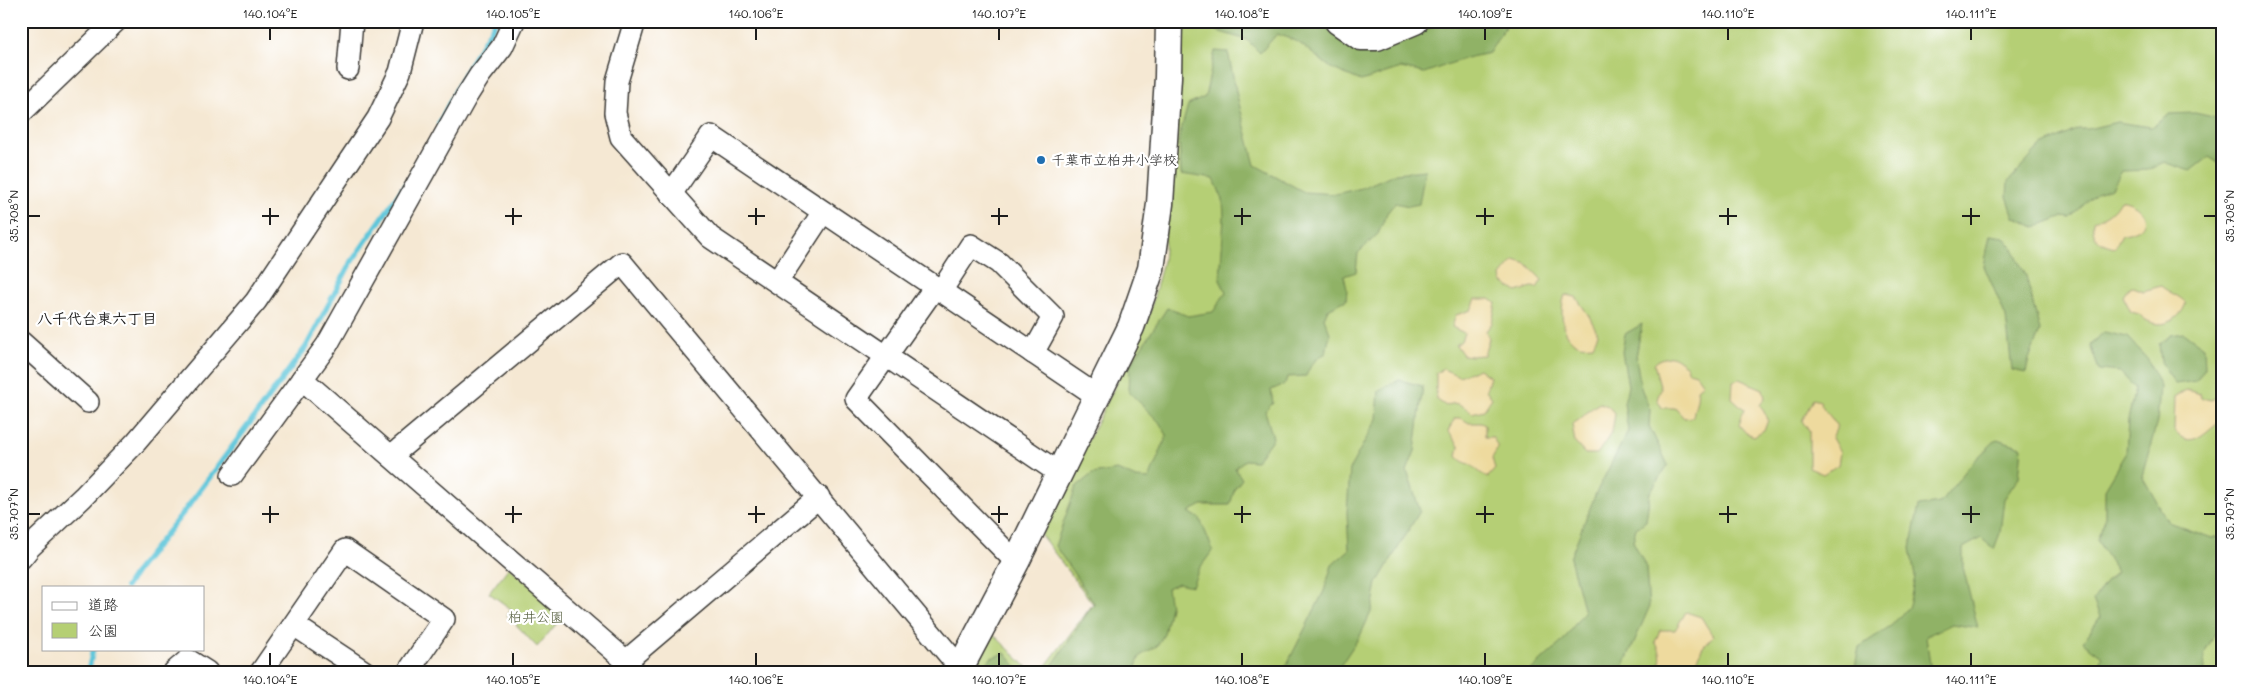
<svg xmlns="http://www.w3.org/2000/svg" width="2244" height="693" viewBox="0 0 2244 693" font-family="Mali,'Klee One',sans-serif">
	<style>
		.green { fill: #b5cf74; stroke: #687648 }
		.forest { fill: #90b266; stroke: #566741 }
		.sand { fill: #eeda9e; stroke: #857b5d }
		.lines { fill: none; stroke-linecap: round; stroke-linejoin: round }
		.stream { stroke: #5ec6da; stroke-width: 5.5 }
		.minor-casing { stroke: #3d3b37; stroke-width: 24 }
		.tertiary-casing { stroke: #3d3b37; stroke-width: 29 }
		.minor { stroke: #fff; stroke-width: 21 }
		.tertiary { stroke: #fff; stroke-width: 26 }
		.ticks { fill: none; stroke: #1c1c1c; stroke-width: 2 }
		.poi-dot { fill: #1f6fb2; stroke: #fff; stroke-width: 2 }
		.labels { text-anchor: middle; stroke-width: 4.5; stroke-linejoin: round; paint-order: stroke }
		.poi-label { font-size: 14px; fill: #1c1c1c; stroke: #fff; text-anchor: start }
		.park-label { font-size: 14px; fill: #525b3b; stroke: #fff }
		.neighbourhood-label { font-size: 15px; font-weight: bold; fill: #1c1c1c; stroke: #fff }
		.neatline { fill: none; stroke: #1c1c1c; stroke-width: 2 }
		.ticks-label { font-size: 12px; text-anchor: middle; fill: #1c1c1c }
	</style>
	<rect width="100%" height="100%" fill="#fff"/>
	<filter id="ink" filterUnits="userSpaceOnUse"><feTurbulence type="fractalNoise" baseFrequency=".02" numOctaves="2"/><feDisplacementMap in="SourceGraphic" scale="10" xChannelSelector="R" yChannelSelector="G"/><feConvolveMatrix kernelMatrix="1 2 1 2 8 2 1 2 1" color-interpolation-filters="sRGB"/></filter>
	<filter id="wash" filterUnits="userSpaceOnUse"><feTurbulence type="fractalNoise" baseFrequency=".0096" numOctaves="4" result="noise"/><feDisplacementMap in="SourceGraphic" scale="20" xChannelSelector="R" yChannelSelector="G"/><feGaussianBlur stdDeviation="1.12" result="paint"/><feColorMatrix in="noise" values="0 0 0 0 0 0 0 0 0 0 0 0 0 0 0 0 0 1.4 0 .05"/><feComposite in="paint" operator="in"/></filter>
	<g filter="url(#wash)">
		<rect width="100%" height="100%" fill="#f5e8d3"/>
		<g class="green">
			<path d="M1184 21H1325L1409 35 1435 21H2223V672H1041L1093 604 1041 535 1148 320 1163 261Z"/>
			<path d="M509 567 564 615 537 647 507 615 511 609 489 593Z"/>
			<path d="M993 634 1032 672H972Z"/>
		</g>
		<g class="forest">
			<path d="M1219 21H1319L1347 43 1366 51 1409 39 1443 21H1502L1506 25 1489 53 1466 58 1424 73 1401 68 1361 81 1331 68 1298 42 1277 34 1260 53 1247 40 1217 31Z"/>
			<path d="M1215 51 1228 52 1237 96 1255 165 1304 192 1335 194 1362 188 1396 173 1425 170 1419 204 1409 206 1395 203 1387 213 1378 234 1358 253 1356 272 1344 276 1347 289 1346 300 1328 309 1324 318 1330 333 1326 353C1315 359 1311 364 1306 376L1287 377 1285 384 1271 390 1273 403 1265 411 1273 438 1256 461 1245 460 1235 468 1242 479 1235 488 1230 505H1202L1189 512 1200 519 1213 550 1199 569 1192 586 1178 583 1167 588 1170 607 1164 634 1157 646 1140 656 1134 672H1048L1094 603 1055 546 1076 487 1092 474 1117 470 1136 478 1149 479 1167 435 1159 422 1129 392 1130 365 1167 308 1188 316 1213 312 1226 292 1220 280 1224 217 1223 200 1214 179 1181 174 1179 137 1188 105 1205 97Z"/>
			<path d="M2195 113 2213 117 2223 127V166L2209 157 2191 171 2164 162 2148 170 2122 171 2112 188 2096 193 2070 218 2061 217 2035 227 2014 217 2007 196 2008 182 2040 147 2078 129H2088L2117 122 2151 127 2170 114Z"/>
			<path d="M1990 235 2004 237 2012 247 2026 276 2040 331 2029 359 2026 373 2012 370 2006 317 1984 266Z"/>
			<path d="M1642 324 1636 357 1641 388 1650 410 1649 426 1668 465 1650 492 1646 521 1636 528 1633 541 1646 567 1649 608 1621 672H1529L1562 642 1584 612 1570 558 1596 493 1628 431 1624 403 1628 386 1622 352 1625 334Z"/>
			<path d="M2104 332 2127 337 2148 360 2160 387 2157 422 2142 476 2168 522 2212 538 2223 536V619L2204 654 2205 672H2096L2102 656 2083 642 2100 617 2093 600 2106 582 2117 572 2097 540 2105 519V489L2126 454 2128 420 2135 388 2120 372 2099 370 2090 345Z"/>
			<path d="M2184 333 2204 347 2205 368 2196 381 2175 384 2161 362 2159 344 2171 335Z"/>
			<path d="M1399 380 1423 386 1415 451 1407 471 1420 511 1377 583 1372 610 1360 636 1336 672H1283L1324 591 1332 565 1349 550 1347 513 1350 468 1377 419 1379 390Z"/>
			<path d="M1997 439 2022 447 2019 477 2004 499 2000 533 1994 549 1981 538 1963 548V567L1978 628 1952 624 1926 636 1931 672H1854L1859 647 1892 625 1909 606 1915 577 1910 548 1919 506 1940 503 1971 464Z"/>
			<path d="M1005 653 1021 672H980L991 658Z"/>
		</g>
		<g class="sand">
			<path d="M2120 200C2147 204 2157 231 2122 234L2115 247C2100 244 2091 238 2093 221 2105 217 2114 212 2120 200Z"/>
			<path d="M1514 260 1527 264 1542 280 1537 288 1532 287 1517 292 1502 282 1501 276Z"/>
			<path d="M2130 286 2143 291 2161 286C2169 293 2179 295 2186 303 2179 324 2155 332 2139 314L2131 312 2123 296Z"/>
			<path d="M1565 295 1576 297 1589 316 1598 334 1593 345C1589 345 1585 346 1581 345 1561 341 1559 310 1565 295Z"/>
			<path d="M1476 299H1490L1496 303 1492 323 1486 331 1489 339 1484 355 1471 356 1463 355 1456 345 1461 341 1464 333 1452 327 1456 315 1471 310Z"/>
			<path d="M1673 356 1687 366 1689 372 1696 374 1703 384 1697 389C1699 399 1694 407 1693 417L1684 418 1675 408H1662L1657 399 1661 389 1654 364 1660 359Z"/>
			<path d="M1443 369 1459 376 1479 369 1490 377 1486 390 1492 398 1484 410 1472 413C1463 406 1457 400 1446 406L1436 399V373Z"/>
			<path d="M1739 379 1763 389 1765 398 1760 405 1768 419 1764 430 1754 436 1746 433 1739 425 1744 409 1732 398 1733 381Z"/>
			<path d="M2186 390 2201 394 2202 398 2211 400 2223 394V419C2205 430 2193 452 2174 431L2175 397Z"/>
			<path d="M1813 399 1820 401C1824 412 1832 416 1837 427L1832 438 1840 452 1838 465 1823 474 1809 468V431L1802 421Z"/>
			<path d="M1600 403 1608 406 1615 414 1612 432 1597 454H1585L1575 443 1572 424C1583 419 1589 408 1600 403Z"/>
			<path d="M1455 418H1461L1469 423H1481L1485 425V437H1493L1498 448 1492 458 1495 469 1488 477C1480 474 1477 469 1471 465 1465 462 1461 462 1457 456L1459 446 1448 431Z"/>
			<path d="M1686 612 1701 617 1713 636 1703 647 1697 658 1700 668 1698 672H1655C1663 662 1662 652 1655 642L1660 630H1675Z"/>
		</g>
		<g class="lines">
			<g class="stream">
				<path d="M439 124 463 76 496 21"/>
				<path d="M126 587 137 570 187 508 306 347 350 264 405 185"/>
				<path d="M88 672 93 649"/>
			</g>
		</g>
	</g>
	<g filter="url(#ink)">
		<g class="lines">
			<defs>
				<g id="minor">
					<path d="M635 21 617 81 615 113 621 137 710 237 1059 473"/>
					<path d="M348 69 352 21"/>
					<path d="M21 113 116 21"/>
					<path d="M671 194 711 136 1097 396"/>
					<path d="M777 282 823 212"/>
					<path d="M935 287 856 399 1016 562"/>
					<path d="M941 291 971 245 999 263 1053 317 1033 353"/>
					<path d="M21 342 88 402"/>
					<path d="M302 379 626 661 635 672"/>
					<path d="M391 456 622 263 960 668"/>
					<path d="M232 475 327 345 466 97 480 75 502 47 514 21"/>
					<path d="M21 558 30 547 83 497 136 442 256 301 378 118 400 72 412 25 406 21"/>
					<path d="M294 625 365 672"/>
					<path d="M626 661 819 497"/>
					<path d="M174 672 188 660 207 672"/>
					<path d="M261 672 345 550 444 619 408 672"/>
				</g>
				<g id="tertiary">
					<path d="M1338 21 1361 37H1377L1415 21"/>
					<path d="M958 672 1016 562 1097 396 1131 327 1151 269 1160 204 1168 77 1169 21"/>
				</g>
			</defs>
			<use href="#minor" class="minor-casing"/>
			<use href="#tertiary" class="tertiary-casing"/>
			<use href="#minor" class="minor"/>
			<use href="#tertiary" class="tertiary"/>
		</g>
	</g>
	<path class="ticks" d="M270 28V40M513 28V40M756 28V40M999 28V40M1242 28V40M1485 28V40M1728 28V40M1971 28V40M270 208V225M513 208V225M756 208V225M999 208V225M1242 208V225M1485 208V225M1728 208V225M1971 208V225M28 216H40M262 216H279M505 216H522M748 216H765M991 216H1008M1234 216H1251M1476 216H1494M1719 216H1737M1962 216H1980M2204 216H2216M270 506V523M513 506V523M756 506V523M999 506V523M1242 506V523M1485 506V523M1728 506V523M1971 506V523M28 514H40M262 514H279M505 514H522M748 514H765M991 514H1008M1234 514H1251M1476 514H1494M1719 514H1737M1962 514H1980M2204 514H2216M270 653V666M513 653V666M756 653V666M999 653V666M1242 653V666M1485 653V666M1728 653V666M1971 653V666"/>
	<circle class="poi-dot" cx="1041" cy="160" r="5"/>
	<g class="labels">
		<g class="poi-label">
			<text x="1051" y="165">千葉市立柏井小学校</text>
		</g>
		<g class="park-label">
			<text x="536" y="622">柏井公園</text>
		</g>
		<g class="neighbourhood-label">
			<text x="97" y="324">八千代台東六丁目</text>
		</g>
	</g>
	<rect width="2244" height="693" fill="none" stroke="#fff" stroke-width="55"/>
	<rect x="42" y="586" width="162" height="65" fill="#ffffff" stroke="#a4a4a4"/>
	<rect x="52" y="602" width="25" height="8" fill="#ffffff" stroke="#a4a4a4"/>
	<text x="88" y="610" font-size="15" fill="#1c1c1c">道路</text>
	<rect x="52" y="623" width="25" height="15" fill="#b5cf74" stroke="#a4a4a4"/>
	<text x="88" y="636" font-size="15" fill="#1c1c1c">公園</text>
	<rect x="28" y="28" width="2188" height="638" class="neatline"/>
	<g class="ticks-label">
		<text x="270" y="18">140.104°E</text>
		<text x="513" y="18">140.105°E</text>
		<text x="756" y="18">140.106°E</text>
		<text x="999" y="18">140.107°E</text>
		<text x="1242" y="18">140.108°E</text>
		<text x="1485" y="18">140.109°E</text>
		<text x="1728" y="18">140.110°E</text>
		<text x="1971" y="18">140.111°E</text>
		<text transform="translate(14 216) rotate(-90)" y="4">35.708°N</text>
		<text transform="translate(2230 216) rotate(-90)" y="4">35.708°N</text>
		<text transform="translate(14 514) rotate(-90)" y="4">35.707°N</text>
		<text transform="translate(2230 514) rotate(-90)" y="4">35.707°N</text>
		<text x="270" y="684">140.104°E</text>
		<text x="513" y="684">140.105°E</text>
		<text x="756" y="684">140.106°E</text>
		<text x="999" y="684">140.107°E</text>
		<text x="1242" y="684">140.108°E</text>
		<text x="1485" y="684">140.109°E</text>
		<text x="1728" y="684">140.110°E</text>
		<text x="1971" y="684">140.111°E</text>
	</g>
</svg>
